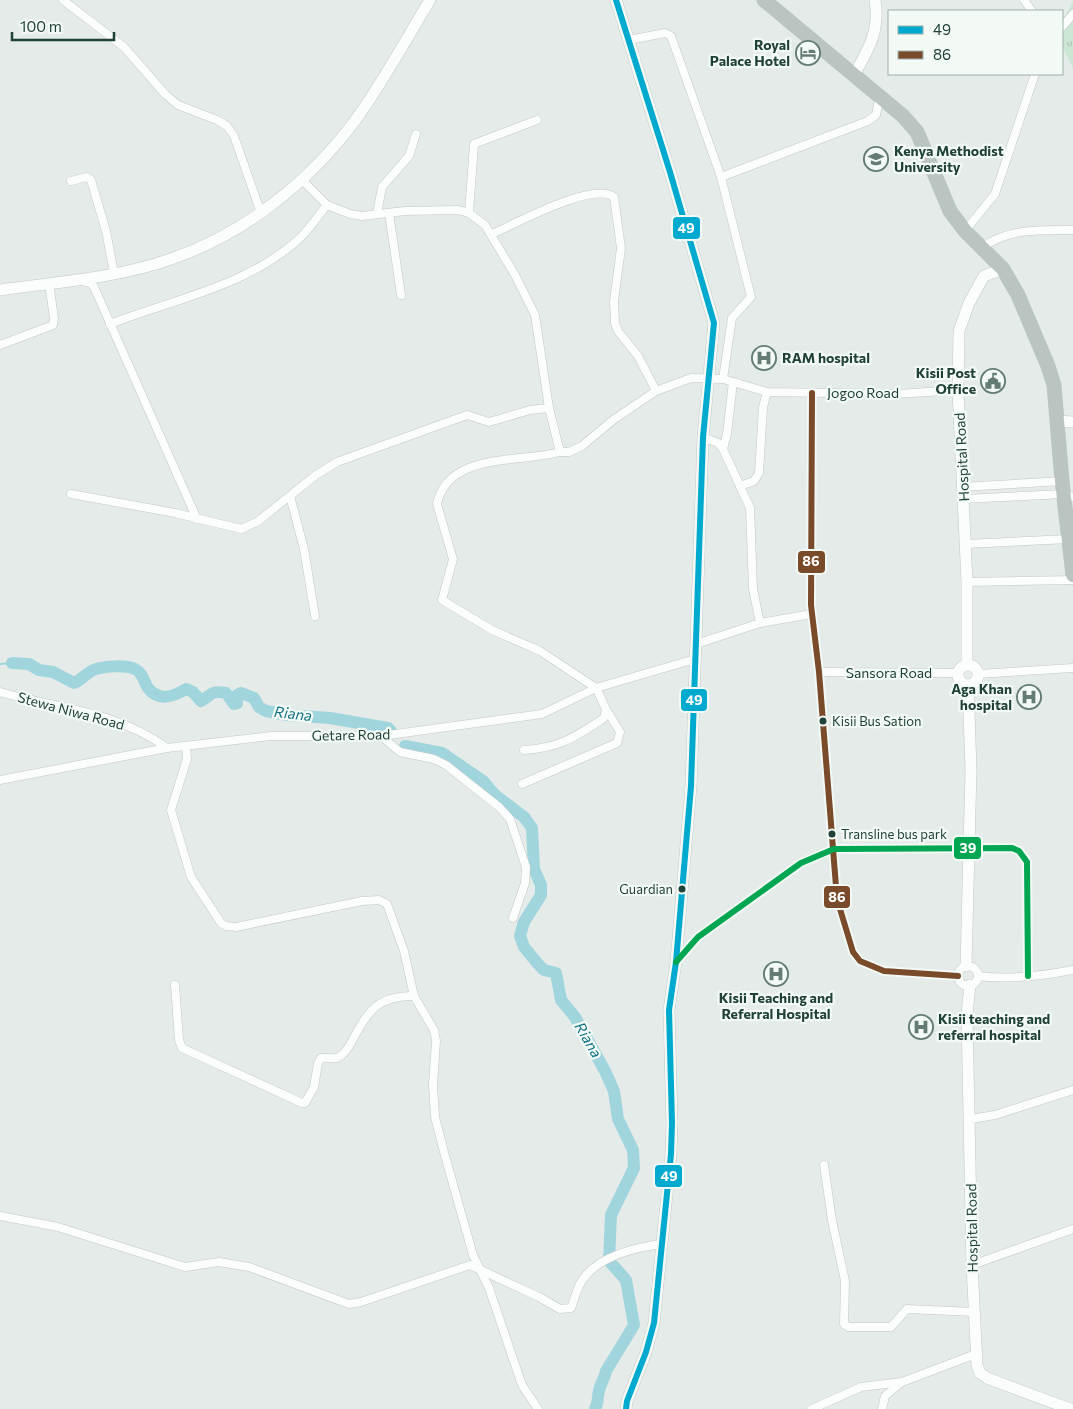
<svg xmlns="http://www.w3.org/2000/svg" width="1073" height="1409" viewBox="0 0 1073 1409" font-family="Commissioner,sans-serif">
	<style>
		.grass { fill: url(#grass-tufts) }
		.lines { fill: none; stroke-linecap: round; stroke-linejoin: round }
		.stream { stroke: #a1d5dd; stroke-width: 2 }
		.river { stroke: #a1d5dd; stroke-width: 12 }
		.street-casing { stroke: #c2c8c5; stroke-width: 9 }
		.secondary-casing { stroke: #c0c9c5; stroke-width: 12 }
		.highway-casing { stroke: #bcc7c4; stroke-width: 15 }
		.street { stroke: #fbfcfc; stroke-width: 8 }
		.secondary { stroke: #fbfcfc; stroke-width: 11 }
		.highway { stroke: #bac4c1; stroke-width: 14 }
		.bus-1-casing { stroke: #f3faf6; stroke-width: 10 }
		.bus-2-casing { stroke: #f3faf6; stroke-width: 10 }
		.bus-3-casing { stroke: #f3faf6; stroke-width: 10 }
		.bus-1 { stroke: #00a9ce; stroke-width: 6 }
		.bus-2 { stroke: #7a4b2a; stroke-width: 6 }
		.bus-3 { stroke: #00a651; stroke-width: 6 }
		.bus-dot { fill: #204137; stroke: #f3faf6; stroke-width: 2 }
		.labels { text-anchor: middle; stroke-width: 4.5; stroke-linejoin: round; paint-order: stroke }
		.bus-label { font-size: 13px; fill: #204137; stroke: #f3faf6; text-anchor: start }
		.poi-label { font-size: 14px; font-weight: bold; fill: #204137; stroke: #f3faf6; text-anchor: end }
		.street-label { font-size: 14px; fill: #204137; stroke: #f3faf6 }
		.water-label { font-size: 15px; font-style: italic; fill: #137283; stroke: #f3faf6 }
		.line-badge { stroke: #f3faf6; stroke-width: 2 }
		.badge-label { font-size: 14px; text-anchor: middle; font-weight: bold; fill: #fff }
	</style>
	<defs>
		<pattern id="grass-tufts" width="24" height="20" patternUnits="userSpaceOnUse" patternTransform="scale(1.25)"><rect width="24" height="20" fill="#cce6d4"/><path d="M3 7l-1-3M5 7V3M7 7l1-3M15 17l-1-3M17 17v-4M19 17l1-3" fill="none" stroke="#afc6b7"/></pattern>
	</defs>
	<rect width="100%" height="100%" fill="#e5ebe8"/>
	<path class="grass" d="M1073 1V68C1057 38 1058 30 1073 1Z"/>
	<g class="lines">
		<path class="stream" d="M0 664 12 663"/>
		<g class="river">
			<path d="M12 663 29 664 39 670 53 672 74 683C82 680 88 671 96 669 106 666 126 665 135 669 143 673 144 682 148 688 159 702 173 697 186 689L193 692 201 701C212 695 210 690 226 693L234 704 237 703 236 696 241 693 254 698 259 707 266 711 287 715 330 718 388 728 391 731"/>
			<path d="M405 746 442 753 483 781 495 795 524 817 532 828 534 869 541 885V895L524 922 520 936 524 947 538 964 544 970 556 973 561 1000 575 1017 605 1071 614 1091 618 1119 633 1150 634 1168 611 1215 609 1261 626 1280 634 1325 606 1371C605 1378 602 1381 600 1387 597 1395 599 1402 595 1409"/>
		</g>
		<defs>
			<g id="street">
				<path d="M63 0 124 47 165 94 178 105 217 120 227 126 234 136 261 213"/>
				<path d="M1024 0 1032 11"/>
				<path d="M1062 27 1073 14"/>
				<path d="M629 40 665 33 671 36 721 177 751 297 732 318 723 379"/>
				<path d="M721 177 868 121 876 115 880 96"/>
				<path d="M71 181 87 177 91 180 106 231 114 273"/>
				<path d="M303 181 327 205 350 214 362 216 405 211 458 210 469 213 485 225 515 275 535 315 549 408 560 452H569L582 446 613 420 656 391 691 378 723 379 767 392 897 394 958 390"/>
				<path d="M389 213 401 295"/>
				<path d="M469 213 474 144 537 120"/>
				<path d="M377 214 382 187 409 156 416 134"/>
				<path d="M965 231 995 194 1035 74"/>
				<path d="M492 234C515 224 593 181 614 197L621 248 614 301 615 323 618 331 638 356 656 391"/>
				<path d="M983 247C1009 228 1042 230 1073 230"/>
				<path d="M82 281 91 283 94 287 197 519"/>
				<path d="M110 324C174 299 248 286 300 238 310 228 318 216 327 205"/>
				<path d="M0 345 53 325 54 318 49 283"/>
				<path d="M812 393 811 605 819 672 837 899 853 952 860 961 884 971 958 976"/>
				<path d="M703 437 718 443 723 449 750 508 753 589 760 623"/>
				<path d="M723 449 727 434 733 382"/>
				<path d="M740 486 754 481 759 473 763 407 767 392"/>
				<path d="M962 487 1062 481"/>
				<path d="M71 494 175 513 241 529 257 522 316 475 337 462 467 415 489 422 530 410 549 408"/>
				<path d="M290 496 304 549 315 616"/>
				<path d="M964 499 1063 494 1073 497"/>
				<path d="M966 544 1069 539"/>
				<path d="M967 582 1073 580"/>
				<path d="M696 644 760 623 812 614"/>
				<path d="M819 672 958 673"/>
				<path d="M978 674 1073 668"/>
				<path d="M0 692C56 708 119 712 167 748"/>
				<path d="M381 736 400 752 434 759 446 765 499 807 510 819 526 867 525 883 513 918"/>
				<path d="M186 746 187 759 171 810 191 877 221 923 226 926 236 927 362 901 379 900 387 904 404 951 414 996 434 1030 436 1041 433 1085 435 1117 444 1152 473 1255 489 1288 522 1385 538 1409"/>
				<path d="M524 750C560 748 575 737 604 718L606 709 596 688 540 651 492 630 442 600 453 559 437 504C448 452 519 463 560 452"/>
				<path d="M0 780 167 748 271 736H381L542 714 596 688 695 659"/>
				<path d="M522 784 617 743 620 732 606 709"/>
				<path d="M676 962 698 937 801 863 834 849 1012 848 1019 851 1027 862 1028 976"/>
				<circle cx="968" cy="976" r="10"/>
				<path d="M978 976C1009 980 1042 976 1073 970"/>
				<path d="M175 985 179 1040 182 1048 302 1103H305L314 1087 318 1063 321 1058C326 1057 332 1059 337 1058 344 1055 349 1047 352 1041 369 1010 377 996 414 996"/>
				<path d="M971 1119 995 1115 1073 1090"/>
				<path d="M824 1165 832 1220 845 1281 844 1324 848 1327H891L907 1309 974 1312"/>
				<path d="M0 1216 58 1227 185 1267 219 1262 249 1267 349 1304 361 1302 470 1265 539 1297 560 1309 571 1308C575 1298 577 1287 583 1279 599 1256 637 1247 662 1244"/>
				<path d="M972 1265 1073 1229"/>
				<path d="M812 1409 861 1387 902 1382 976 1354"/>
				<path d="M882 1409 885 1396 902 1382"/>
			</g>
			<g id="secondary">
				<path d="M616 0 670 172 714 323 703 437 691 786 676 962 669 1010 672 1123 671 1154 654 1323 646 1352 627 1401 626 1409"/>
				<path d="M855 73C869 49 880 30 875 0"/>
				<path d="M0 290C57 282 117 278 171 259 244 234 308 183 354 122 382 84 405 41 430 0"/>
				<path d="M1056 421 1073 422"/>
				<path d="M967 664V582L958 390 959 331 969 303 984 276 1003 269"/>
				<circle cx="968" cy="675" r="10"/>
				<path d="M966 966 971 769 968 685"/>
				<path d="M970 985 967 1014 972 1265 977 1365 980 1373 987 1378 1070 1409"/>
			</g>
			<path id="highway" d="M764 0 903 116 917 132 950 211 965 231 1003 269 1018 295 1048 366 1054 385 1062 481 1073 575"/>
		</defs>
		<use href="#street" class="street-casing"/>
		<use href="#secondary" class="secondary-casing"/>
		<use href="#highway" class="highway-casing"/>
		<use href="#street" class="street"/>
		<use href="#secondary" class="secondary"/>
		<use href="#highway" class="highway"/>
		<defs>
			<path id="bus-1" d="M616 0 670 172 714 323 703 437 691 786 676 962 669 1010 672 1123 671 1154 654 1323 646 1352 627 1401 626 1409"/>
			<path id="bus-2" d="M812 393 811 605 819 672 837 899 853 952 860 961 884 971 958 976"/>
			<path id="bus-3" d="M676 962 698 937 801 863 834 849 1012 848 1019 851 1027 862 1028 976"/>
		</defs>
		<use href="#bus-1" class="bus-1-casing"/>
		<use href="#bus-2" class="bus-2-casing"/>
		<use href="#bus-3" class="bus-3-casing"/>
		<use href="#bus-1" class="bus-1"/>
		<use href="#bus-2" class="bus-2"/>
		<use href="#bus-3" class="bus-3"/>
	</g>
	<defs>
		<symbol id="hotel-ring" viewBox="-11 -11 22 22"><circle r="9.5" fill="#f3faf6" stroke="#657c75" stroke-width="1.5"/><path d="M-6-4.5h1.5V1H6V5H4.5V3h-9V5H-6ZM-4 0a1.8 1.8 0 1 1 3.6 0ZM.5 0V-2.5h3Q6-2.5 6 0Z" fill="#657c75"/></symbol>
		<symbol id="university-ring" viewBox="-11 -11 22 22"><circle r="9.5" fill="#f3faf6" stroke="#657c75" stroke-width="1.5"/><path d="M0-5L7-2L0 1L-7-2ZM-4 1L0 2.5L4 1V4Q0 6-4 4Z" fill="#657c75"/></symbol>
		<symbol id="hospital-ring" viewBox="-11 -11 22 22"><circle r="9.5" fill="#f3faf6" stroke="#657c75" stroke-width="1.5"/><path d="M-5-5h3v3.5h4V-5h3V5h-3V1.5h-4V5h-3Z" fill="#657c75"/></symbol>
		<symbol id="civic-ring" viewBox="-11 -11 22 22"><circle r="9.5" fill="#f3faf6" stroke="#657c75" stroke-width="1.5"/><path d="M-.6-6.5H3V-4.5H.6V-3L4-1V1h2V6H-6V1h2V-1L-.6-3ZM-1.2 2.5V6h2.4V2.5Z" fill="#657c75"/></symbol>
	</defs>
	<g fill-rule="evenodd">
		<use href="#hotel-ring" x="794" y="39" width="28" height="28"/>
		<use href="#university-ring" x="862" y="145" width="28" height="28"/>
		<use href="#hospital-ring" x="750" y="344" width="28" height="28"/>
		<use href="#civic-ring" x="979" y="367" width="28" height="28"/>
		<use href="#hospital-ring" x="1015" y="683" width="28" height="28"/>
		<use href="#hospital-ring" x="762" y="960" width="28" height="28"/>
		<use href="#hospital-ring" x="907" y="1013" width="28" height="28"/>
	</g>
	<g class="bus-dot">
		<circle cx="823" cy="721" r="4.5"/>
		<circle cx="832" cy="834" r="4.5"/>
		<circle cx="682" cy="889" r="4.5"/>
	</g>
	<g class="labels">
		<g class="bus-label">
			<text x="832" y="726">Kisii Bus Sation</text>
			<text x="841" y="839">Transline bus park</text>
			<text x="673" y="894" text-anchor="end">Guardian</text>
		</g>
		<g class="poi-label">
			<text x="790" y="50">Royal<tspan x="790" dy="16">Palace Hotel</tspan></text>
			<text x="894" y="156" text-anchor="start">Kenya Methodist<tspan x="894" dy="16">University</tspan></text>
			<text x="782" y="363" text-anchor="start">RAM hospital</text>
			<text x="976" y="378">Kisii Post<tspan x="976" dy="16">Office</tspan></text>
			<text x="1012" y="694">Aga Khan<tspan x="1012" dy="16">hospital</tspan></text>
			<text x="776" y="1003" text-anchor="middle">Kisii Teaching and<tspan x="776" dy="16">Referral Hospital</tspan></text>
			<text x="938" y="1024" text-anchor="start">Kisii teaching and<tspan x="938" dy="16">referral hospital</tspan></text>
		</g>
		<g class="street-label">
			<text x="863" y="398">Jogoo Road</text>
			<text transform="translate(962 457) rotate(-93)" y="5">Hospital Road</text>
			<text x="889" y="678">Sansora Road</text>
			<text transform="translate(71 711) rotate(15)" y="5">Stewa Niwa Road</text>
			<text transform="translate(351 735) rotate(-1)" y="5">Getare Road</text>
			<text transform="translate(972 1228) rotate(-91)" y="5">Hospital Road</text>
		</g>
		<g class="water-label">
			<text transform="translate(293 714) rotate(7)" y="5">Riana</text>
			<text transform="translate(588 1040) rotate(60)" y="5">Riana</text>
		</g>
	</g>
	<g class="line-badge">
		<rect x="672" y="216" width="29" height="24" rx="5" fill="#00a9ce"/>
		<rect x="797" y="550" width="29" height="24" rx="5" fill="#7a4b2a"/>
		<rect x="680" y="688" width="28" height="24" rx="5" fill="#00a9ce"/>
		<rect x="953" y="836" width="29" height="24" rx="5" fill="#00a651"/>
		<rect x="823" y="885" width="28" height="24" rx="5" fill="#7a4b2a"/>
		<rect x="654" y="1164" width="29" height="24" rx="5" fill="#00a9ce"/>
	</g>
	<g class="badge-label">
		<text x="686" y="233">49</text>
		<text x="811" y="566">86</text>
		<text x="694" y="705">49</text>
		<text x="968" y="853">39</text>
		<text x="837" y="902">86</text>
		<text x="669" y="1181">49</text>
	</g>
	<rect x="888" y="10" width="175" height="65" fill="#f3faf6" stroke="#9fb0aa"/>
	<rect x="898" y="26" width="25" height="8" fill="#00a9ce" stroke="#9fb0aa"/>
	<text x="933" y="35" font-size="15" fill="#204137">49</text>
	<rect x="898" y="51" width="25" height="8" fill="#7a4b2a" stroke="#9fb0aa"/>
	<text x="933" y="60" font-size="15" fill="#204137">86</text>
	<path d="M12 32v8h102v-8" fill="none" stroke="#204137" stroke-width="2.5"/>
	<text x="20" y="32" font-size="15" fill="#204137" stroke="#f3faf6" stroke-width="4" paint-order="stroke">100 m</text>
</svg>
